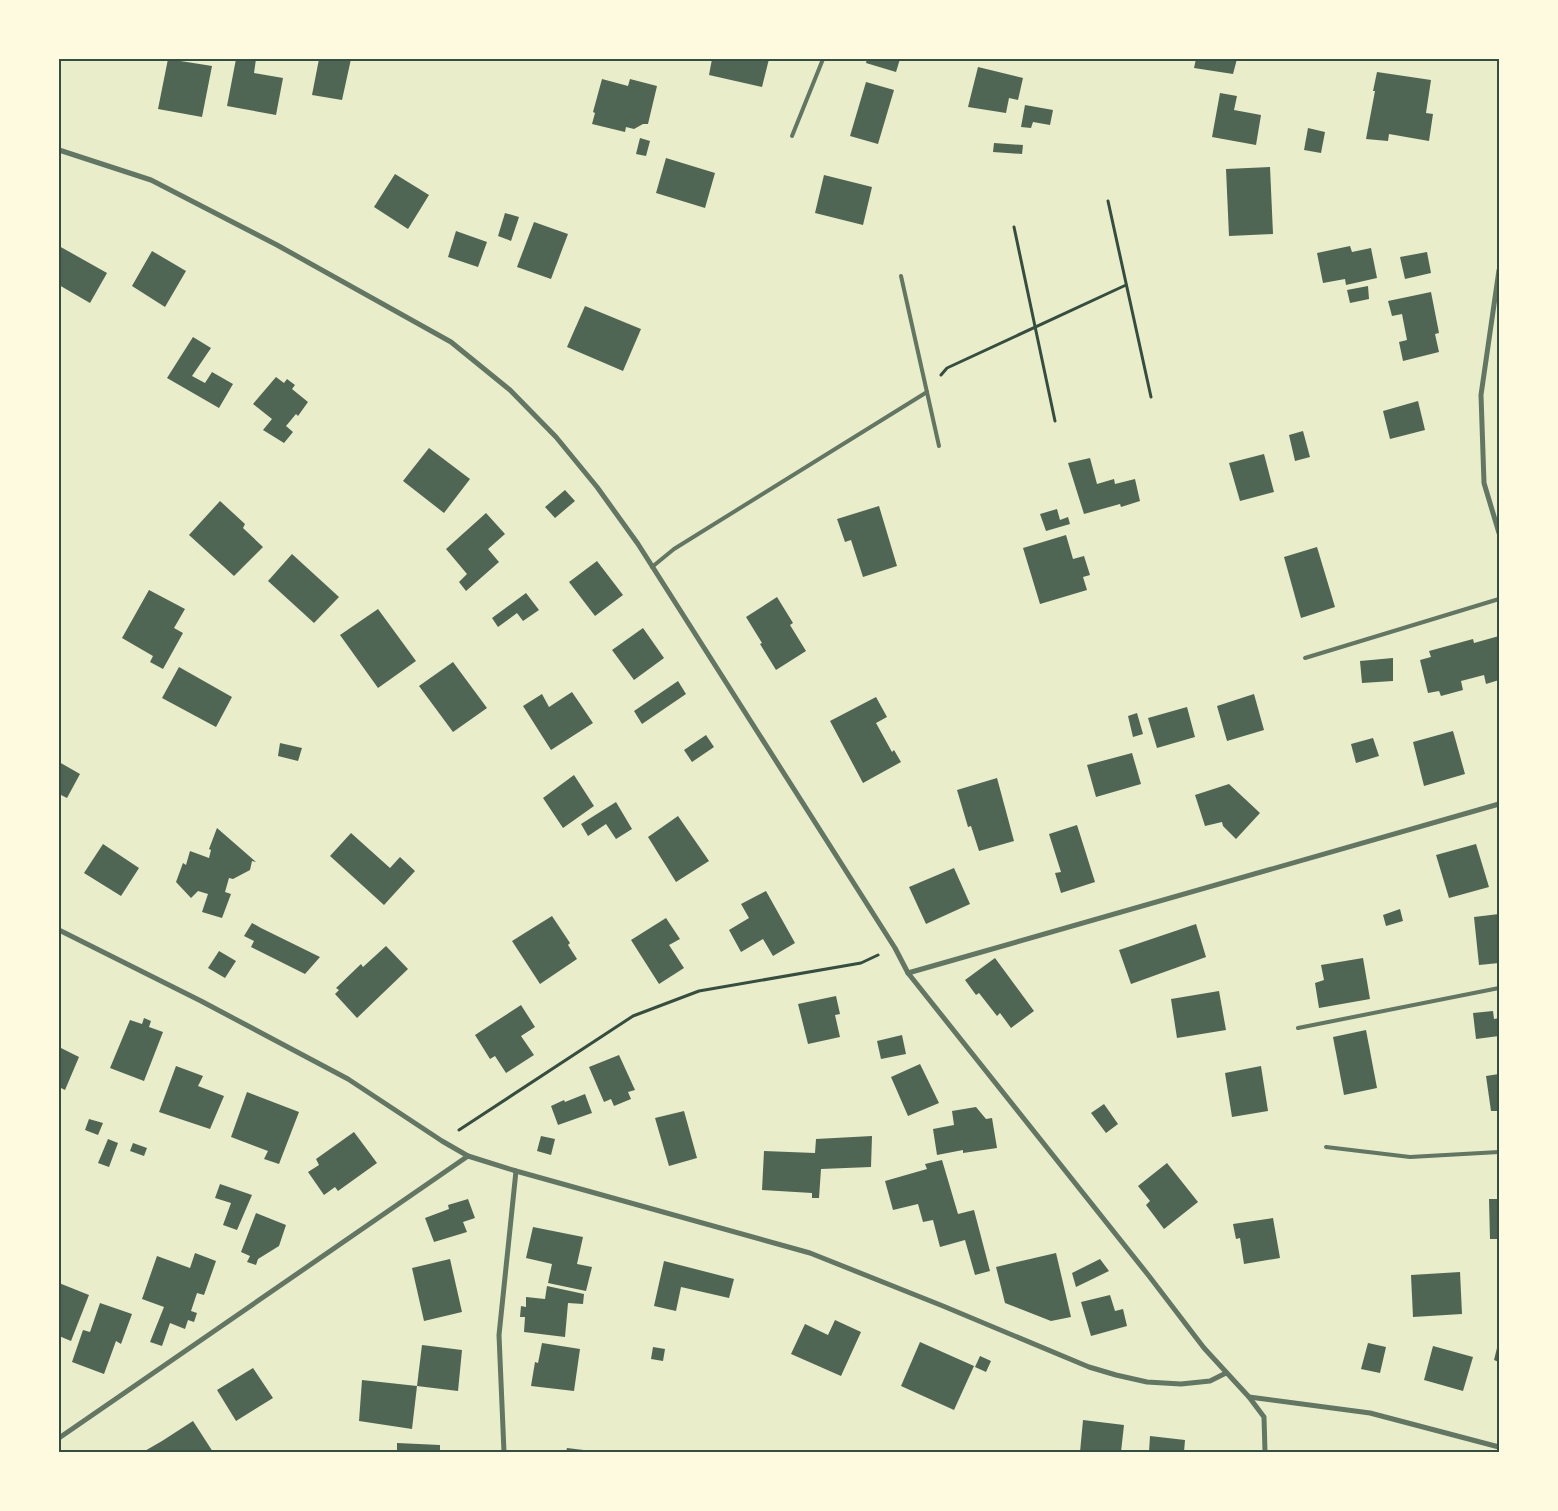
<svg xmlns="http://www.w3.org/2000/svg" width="1558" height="1511" viewBox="0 0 1558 1511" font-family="'Nunito Sans',sans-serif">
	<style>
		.building { fill: #4f6655 }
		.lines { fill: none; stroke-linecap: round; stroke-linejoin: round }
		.path { stroke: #344e41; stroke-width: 3 }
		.service { stroke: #617663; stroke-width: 4 }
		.minor { stroke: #617663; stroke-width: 5 }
		.neatline { fill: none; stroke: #344e41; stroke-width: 2 }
	</style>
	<rect width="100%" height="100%" fill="#e9edc9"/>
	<g class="building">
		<path d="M168 59 212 66 202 117 158 109Z"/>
		<path d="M236 59H256L254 73 283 78 276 115 227 106Z"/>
		<path d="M319 59H351L342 100 312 95Z"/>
		<path d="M712 59H769L762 87 709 75Z"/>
		<path d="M867 59H900L896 72 866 63Z"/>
		<path d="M1196 59H1237L1233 74 1194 68Z"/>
		<path d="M978 67 1023 78 1018 100 1009 98 1006 113 968 107Z"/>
		<path d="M1377 72 1431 80 1426 113 1433 114 1429 141 1389 134 1388 141 1366 139 1375 91H1373Z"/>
		<path d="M602 79 628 86 630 79 657 86 648 124H643L634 129 626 127 625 132 592 124 595 113 593 112Z"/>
		<path d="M866 82 894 90 878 144 850 136Z"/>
		<path d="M1220 93 1237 96 1234 110 1261 115 1256 145 1212 137Z"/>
		<path d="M1025 105 1053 110 1050 125 1033 122 1031 128 1021 127Z"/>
		<path d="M1308 128 1325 132 1321 153 1304 150Z"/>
		<path d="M640 138 650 141 646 156 636 154Z"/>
		<path d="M994 143 1023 145 1022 154 993 152Z"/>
		<path d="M666 158 715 173 705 208 656 193Z"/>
		<path d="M1270 167 1273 234 1229 236 1226 169Z"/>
		<path d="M395 174 429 195 408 229 374 207Z"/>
		<path d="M824 175 872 187 863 225 815 213Z"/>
		<path d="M505 213 519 217 511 241 498 236Z"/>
		<path d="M534 222 568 234 551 279 517 267Z"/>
		<path d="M456 231 487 242 478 267 448 257Z"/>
		<path d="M59 246 107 273 90 303 59 285Z"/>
		<path d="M1350 246 1352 252 1371 248 1377 278 1346 285 1345 279 1323 283 1317 253Z"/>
		<path d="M152 251 186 271 165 307 132 286Z"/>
		<path d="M1427 252 1431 273 1405 279 1400 257Z"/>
		<path d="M1368 286 1369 299 1350 303 1347 290Z"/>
		<path d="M1431 292 1439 333 1435 334 1439 352 1403 361 1399 342 1407 340 1402 314 1392 316 1388 301Z"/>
		<path d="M585 306 641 329 623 371 567 347Z"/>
		<path d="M193 337 211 348 192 376 205 383 212 372 233 384 219 408 167 378Z"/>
		<path d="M276 377 284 383 287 379 295 385 292 389 308 402 298 416 296 414 286 426 293 432 284 443 263 430 272 419 253 404Z"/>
		<path d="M1418 401 1425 430 1390 439 1383 411Z"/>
		<path d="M1303 431 1310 457 1295 461 1289 435Z"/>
		<path d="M429 448 470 479 444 513 403 481Z"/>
		<path d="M1264 454 1274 492 1240 501 1229 463Z"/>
		<path d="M1090 458 1097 484 1114 479 1115 484 1135 479 1140 501 1121 507 1120 504 1084 514 1068 463Z"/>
		<path d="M565 490 575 501 555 518 545 507Z"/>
		<path d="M220 501 245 524 243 528 263 547 234 576 189 535Z"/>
		<path d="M879 506 897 566 863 577 851 540 845 542 837 519Z"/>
		<path d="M1057 509 1060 520 1068 517 1070 524 1046 531 1040 514Z"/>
		<path d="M486 513 505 534 488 549 499 562 466 591 459 582 467 574 446 549Z"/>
		<path d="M1066 535 1073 559 1084 556 1090 575 1083 577 1087 590 1040 604 1023 548Z"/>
		<path d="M1317 547 1335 607 1301 618 1284 557Z"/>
		<path d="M292 554 339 597 314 623 268 581Z"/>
		<path d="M597 561 623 595 595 616 569 582Z"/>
		<path d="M149 590 185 609 174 628 183 633 163 669 150 662 153 656 122 638Z"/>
		<path d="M526 593 539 610 523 621 517 613 498 627 492 618Z"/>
		<path d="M777 597 793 623 790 625 806 651 776 670 760 644 762 643 746 617Z"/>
		<path d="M378 609 416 661 378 688 340 635Z"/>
		<path d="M643 628 664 658 634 680 612 650Z"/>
		<path d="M1499 636V680L1486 684 1484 675 1461 681 1463 690 1441 696 1439 691 1428 693 1420 660 1431 657 1429 651 1473 639 1474 643Z"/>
		<path d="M1393 658V681L1362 683 1360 661Z"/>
		<path d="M453 662 487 708 453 732 419 686Z"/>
		<path d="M179 667 232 697 216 727 162 698Z"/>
		<path d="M678 681 686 694 642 724 634 711Z"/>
		<path d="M572 692 593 723 551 750 523 706 542 694 549 707Z"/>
		<path d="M1254 694 1264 730 1227 741 1217 706Z"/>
		<path d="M876 697 887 717 876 723 892 752 894 750 901 762 863 783 830 721Z"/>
		<path d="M1187 707 1195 737 1157 748 1148 718Z"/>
		<path d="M1137 713 1143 734 1133 737 1128 716Z"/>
		<path d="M1453 731 1465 774 1424 786 1413 742Z"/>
		<path d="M706 735 714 747 692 762 684 750Z"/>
		<path d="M1373 738 1379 756 1356 763 1351 744Z"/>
		<path d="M280 743 302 748 298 761 278 756Z"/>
		<path d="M1132 753 1141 784 1096 797 1087 765Z"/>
		<path d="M59 762 80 774 67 798 59 794Z"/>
		<path d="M574 775 594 806 563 828 543 798Z"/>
		<path d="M997 778 1014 841 979 851 971 826 968 827 957 790Z"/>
		<path d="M1229 784 1260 813 1236 839 1223 826 1222 822 1205 826 1195 795Z"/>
		<path d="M616 802 632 829 616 839 606 824 588 836 581 824Z"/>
		<path d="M678 816 709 861 676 882 648 837Z"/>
		<path d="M1077 825 1095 882 1061 893 1055 873 1061 872 1049 834Z"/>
		<path d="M217 828 256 862 252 861 250 870 233 879 229 878 225 892 231 894 222 918 202 912 208 894 198 891 191 898 176 882 183 863 186 865 190 851 209 858 211 850 209 849Z"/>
		<path d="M351 833 390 868 400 857 415 871 384 905 330 856Z"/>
		<path d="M103 844 139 868 121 896 84 873Z"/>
		<path d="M1476 844 1489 887 1449 898 1436 855Z"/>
		<path d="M954 868 970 904 926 924 909 887Z"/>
		<path d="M766 891 795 943 773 956 763 939 741 952 729 930 749 918 741 904Z"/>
		<path d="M1400 909 1403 921 1386 926 1383 915Z"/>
		<path d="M1499 914V963L1479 965 1474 917Z"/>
		<path d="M552 916 570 943 568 945 577 959 540 984 512 941Z"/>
		<path d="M666 918 680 939 669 945 684 968 659 984 631 940Z"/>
		<path d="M252 923 261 928 320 957 305 974 251 947 254 941 244 936Z"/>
		<path d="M1196 924 1206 957 1131 984 1119 950Z"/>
		<path d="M386 946 408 969 357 1018 335 994 339 990 336 988 361 964 363 967Z"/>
		<path d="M219 951 236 961 225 978 208 968Z"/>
		<path d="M995 958 1034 1011 1011 1028 1000 1013 997 1016 979 993 976 995 965 980Z"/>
		<path d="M1363 958 1370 999 1319 1008 1315 983 1324 980 1321 965Z"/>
		<path d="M1219 991 1226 1030 1177 1038 1171 999Z"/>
		<path d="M836 996 840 1014 835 1015 840 1037 808 1044 798 1004Z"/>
		<path d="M521 1005 535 1027 521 1036 534 1055 506 1073 495 1056 490 1059 475 1035Z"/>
		<path d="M1493 1011 1494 1019 1499 1018V1036L1476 1039 1473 1013Z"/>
		<path d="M144 1018 151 1021 149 1027 163 1032 144 1081 110 1068 130 1020 142 1024Z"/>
		<path d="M1366 1030 1377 1088 1344 1095 1333 1037Z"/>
		<path d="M902 1035 906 1054 881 1059 877 1041Z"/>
		<path d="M59 1047 79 1057 65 1090 59 1087Z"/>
		<path d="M619 1055 635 1090 628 1092 631 1099 614 1106 611 1099 604 1102 589 1067Z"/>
		<path d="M920 1064 939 1103 908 1116 891 1077Z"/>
		<path d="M176 1066 203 1076 198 1086 224 1096 210 1129 159 1112Z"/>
		<path d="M1261 1066 1268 1111 1232 1117 1225 1073Z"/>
		<path d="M1499 1074V1111H1491L1486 1076Z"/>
		<path d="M247 1092 299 1112 279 1164 264 1159 268 1151 231 1137Z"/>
		<path d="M585 1094 592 1113 558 1125 551 1106 564 1100 565 1102Z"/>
		<path d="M1104 1104 1118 1124 1106 1133 1091 1113Z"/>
		<path d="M976 1107 986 1119 992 1118 997 1148 963 1153V1150L937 1155 933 1129 954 1125 952 1111Z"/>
		<path d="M684 1111 697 1158 669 1166 655 1118Z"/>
		<path d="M89 1119 103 1123 98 1135 85 1130Z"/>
		<path d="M354 1132 377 1163 338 1191 335 1187 324 1195 308 1172 319 1165 316 1159Z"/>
		<path d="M541 1136 555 1139 551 1155 537 1151Z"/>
		<path d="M872 1136 871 1167 821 1169 819 1198H812V1193L762 1190 764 1151 815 1153 816 1139Z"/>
		<path d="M108 1139 118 1143 109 1167 98 1163Z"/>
		<path d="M133 1143 147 1148 144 1156 130 1151Z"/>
		<path d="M942 1160 958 1214 974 1210 990 1271 975 1275 965 1240 940 1247 933 1220 923 1222 918 1204 893 1210 885 1181 927 1169 925 1164Z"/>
		<path d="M1167 1163 1198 1202 1164 1229 1146 1205 1150 1201 1138 1186Z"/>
		<path d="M220 1184 252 1195 237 1230 223 1225 231 1203 215 1198Z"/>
		<path d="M468 1199 475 1218 463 1222 467 1232 434 1242 425 1218 449 1209 448 1205Z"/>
		<path d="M1489 1199H1499V1239H1490Z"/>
		<path d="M256 1213 286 1225 279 1246 258 1259 256 1265 247 1262 250 1256 241 1252Z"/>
		<path d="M1273 1218 1280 1258 1244 1264 1240 1238 1236 1239 1233 1224Z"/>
		<path d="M533 1227 583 1237 577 1264 592 1267 586 1291 548 1283 552 1264 526 1258Z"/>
		<path d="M195 1253 216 1261 204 1295 197 1293 191 1311 197 1313 194 1322 188 1320 185 1329 170 1323 162 1346 150 1342 164 1307 142 1299 157 1256 190 1268Z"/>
		<path d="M1056 1253 1071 1317 1051 1321 1005 1303 996 1267Z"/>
		<path d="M450 1259 462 1312 424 1321 412 1268Z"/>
		<path d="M1100 1259 1109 1271 1076 1287 1072 1273Z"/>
		<path d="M664 1261 734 1279 729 1298 681 1287 676 1311 654 1306Z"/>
		<path d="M1460 1272 1462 1314 1413 1317 1411 1275Z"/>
		<path d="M59 1283 89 1295 71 1341 59 1336Z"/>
		<path d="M547 1286 584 1294 583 1304 568 1303 565 1337 524 1332 525 1317H520L521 1306 526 1307V1297L545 1299Z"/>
		<path d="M1110 1295 1115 1311 1123 1309 1127 1326 1091 1336 1081 1302Z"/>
		<path d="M100 1303 132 1314 121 1344 116 1341 104 1374 72 1362 83 1330 90 1332Z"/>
		<path d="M835 1320 861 1332 841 1376 791 1354 805 1324 828 1335Z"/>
		<path d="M1499 1340V1362L1494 1360Z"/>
		<path d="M920 1342 974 1366 954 1410 901 1386Z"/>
		<path d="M542 1343 580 1349 574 1391 531 1386 535 1362 538 1363Z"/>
		<path d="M1368 1343 1386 1347 1380 1373 1361 1369Z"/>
		<path d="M422 1345 462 1350 458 1391 417 1386Z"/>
		<path d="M1433 1346 1473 1357 1463 1391 1424 1380Z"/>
		<path d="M653 1347 665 1349 663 1361 651 1359Z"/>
		<path d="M980 1356 991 1361 986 1372 975 1367Z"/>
		<path d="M253 1368 273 1398 236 1421 217 1390Z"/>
		<path d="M362 1380 417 1386 412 1429 359 1421Z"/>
		<path d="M1083 1420 1124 1425 1121 1452H1080Z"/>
		<path d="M193 1421 213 1452H143L162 1441Z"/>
		<path d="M1150 1436 1185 1440 1184 1452H1149Z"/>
		<path d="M397 1443 440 1445V1452H397Z"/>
		<path d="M567 1448 592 1451V1452H566Z"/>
	</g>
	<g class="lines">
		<g class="path">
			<path d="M1108 201 1151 397"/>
			<path d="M1014 227 1055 421"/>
			<path d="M941 375 947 368 1126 285"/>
			<path d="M459 1130 633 1016 699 991 861 963 878 955"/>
		</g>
		<g class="service">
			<path d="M792 136 823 59"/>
			<path d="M901 276 939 446"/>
			<path d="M652 567 674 549 927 392"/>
			<path d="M1305 658 1499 599"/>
			<path d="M1298 1028 1499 988"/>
			<path d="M1326 1147 1410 1157 1499 1152"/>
		</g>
		<g class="minor">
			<path d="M59 150 151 180 277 245 451 342 510 390 556 437 597 487 638 544 895 948 908 973 1149 1276 1204 1348 1249 1397 1264 1417 1265 1452"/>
			<path d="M1499 270 1481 395 1484 483 1499 533"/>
			<path d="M59 930 201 1001 348 1079 442 1141 468 1156"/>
			<path d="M908 973 1499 804"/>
			<path d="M1249 1397 1370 1413 1499 1447"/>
			<path d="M59 1438 468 1156 516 1171 810 1253 943 1306 1089 1367 1116 1375 1147 1382 1181 1384 1210 1381 1226 1373"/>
			<path d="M504 1452 499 1335 516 1171"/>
		</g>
	</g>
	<rect width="1558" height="1511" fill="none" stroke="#fefae0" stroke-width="120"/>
	<rect x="60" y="60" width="1438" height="1391" class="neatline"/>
</svg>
